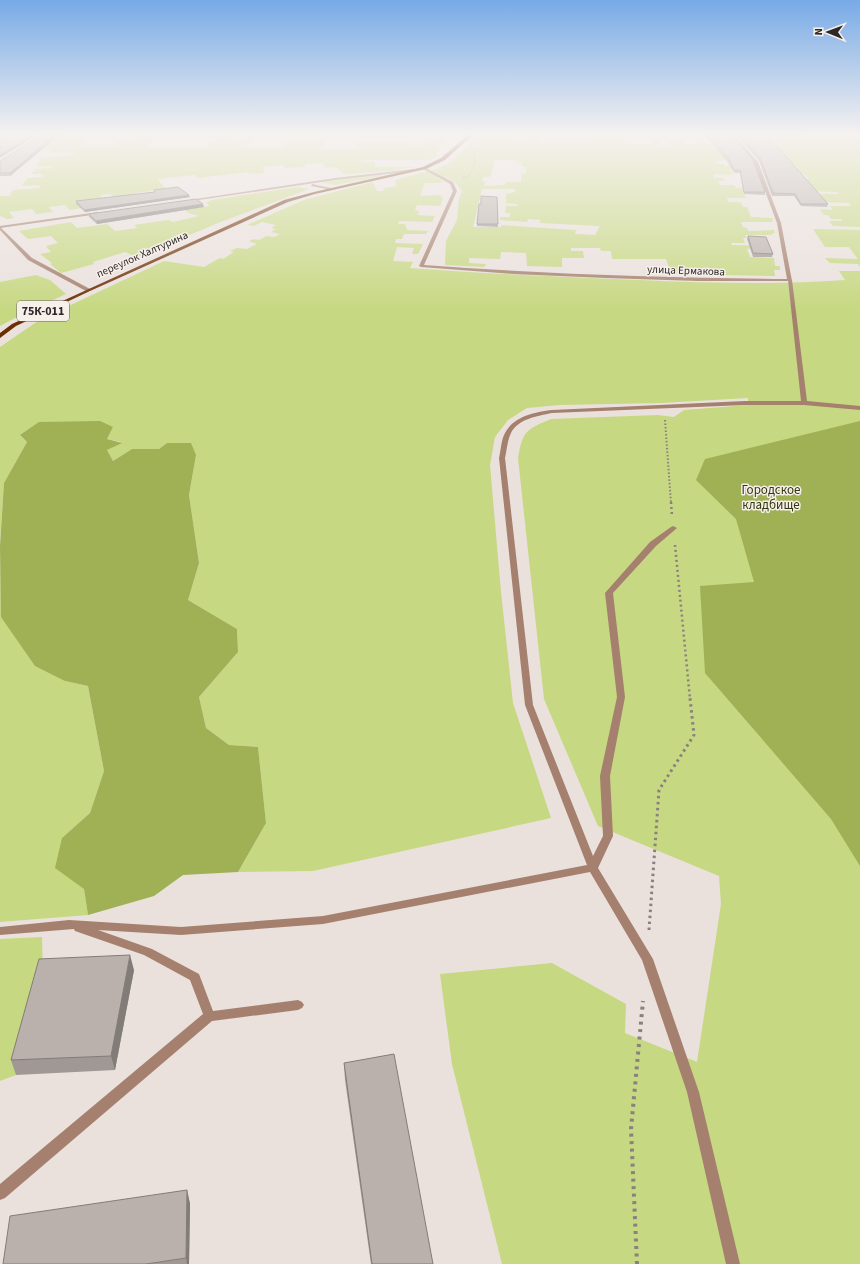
<svg xmlns="http://www.w3.org/2000/svg" width="860" height="1264" viewBox="0 0 860 1264" font-family="'Source Sans 3',sans-serif">
	<style>
		.green { fill: #c6d881; fill-rule: evenodd }
		.forest { fill: #9fb055 }
		.lines { fill: none; stroke-linecap: round; stroke-linejoin: round }
		.path-far4 { stroke: #88817f; stroke-width: 1; stroke-dasharray: 1 1.5; stroke-linecap: butt }
		.path-far3 { stroke: #88817f; stroke-width: 2; stroke-dasharray: 1.5 2; stroke-linecap: butt }
		.path-far2 { stroke: #88817f; stroke-width: 2.5; stroke-dasharray: 2 3; stroke-linecap: butt }
		.path-far1 { stroke: #88817f; stroke-width: 3; stroke-dasharray: 2.5 3.5; stroke-linecap: butt }
		.path { stroke: #88817f; stroke-width: 4; stroke-dasharray: 3 4.5; stroke-linecap: butt }
		.service { fill: #a5806e; fill-rule: evenodd }
		.minor { fill: #a5806e; fill-rule: evenodd }
		.tertiary { fill: #a5806e; fill-rule: evenodd }
		.primary { fill: #6b2d03; fill-rule: evenodd }
		.wall { fill: #a09895 }
		.shaded-wall { fill: #827c79 }
		.building { fill: #bab1ad; stroke: #827c79 }
		.labels { text-anchor: middle; stroke-width: 3; stroke-linejoin: round; paint-order: stroke }
		.far-street-label { font-size: 11px; fill: #2c2827; stroke: #f7efea }
		.shield { fill: #f7efea; stroke: #696462; stroke-width: 1 }
		.shield-label { font-size: 12px; font-weight: bold; fill: #2c2827 }
		.park-label { font-size: 13px; fill: #303710; stroke: #f7efea }
	</style>
	<rect width="100%" height="100%" fill="#eae1dd"/>
	<g class="green">
		<path d="M220 135H231L230 139 254 138V140L250 141 247 147H282L290 140H325L324 149H356L358 142H410V146H418V143H431L430 138 445 139 439 147 440 150 436 153 437 156 430 160H362L361 162H375V167H415L388 171 344 174 336 167 326 168 323 163 305 164V167L286 168 283 165 262 167 265 173 250 174 248 172 198 178 194 175 157 179 166 189 135 193 142 201 115 197 110 194 100 195 102 198 83 200 88 207 70 210 65 205 49 207 53 212 36 214 32 209 9 212 14 218 7 219 0 216V196H10L13 190 40 188 39 185 21 186 28 178 43 177V174H31L35 169 51 168V166L37 167 41 157 72 156 74 152 51 153 52 150 29 151 51 138H87L80 145H114L117 141H135L139 137H155L147 148H206L210 142H217Z"/>
		<path d="M480 135H502V137H509L510 139H533L532 135H539L543 143H592V138H602L601 135 621 136 626 144H653L651 138H658L662 145H671L669 141H684L686 144H696L695 142H701L703 144H728L730 160 715 161 718 164H723L725 166H747V169H730L733 175 713 174 715 178H723L725 181H718L720 185H734L736 188H742L743 190 762 192 743 191 746 198H727L728 202H741L743 207H747L751 217 773 218 772 222H741L743 227 747 228 748 231 774 230 775 233H772V235H745L747 238H743L745 243H731L732 245 769 246 747 249 750 257 774 258 775 266H780V270H774L775 276 674 274 670 270 666 259H612L611 251H601L600 248H571V251H583L584 258H562V267L527 266 526 253 501 252 500 259 469 258V263L486 264 484 267 445 265 446 241 457 220 459 198 462 191C455 179 446 175 433 178L439 179 444 183H425L420 196 440 195 443 198 440 206 417 205 415 210 419 211 418 215 435 216 432 222 399 221 398 224H405L407 230 428 231 426 234H404L402 239H396L395 243 423 244 418 254H412L414 248 397 247 393 261 413 262 410 268C487 274 563 277 640 280 708 283 777 285 845 280L839 271H860V1264H502L452 1064 440 974 552 963 626 1004 625 1033 697 1062 721 904 719 876 598 826 544 699 518 458C523 431 525 430 551 419L658 415 674 417 684 410 748 405V398L661 403 560 405 527 408 508 420 495 437 490 465 501 592 513 703 551 818 313 871 238 872 266 823 258 747 229 745 206 728 199 697 238 652 237 629 188 600 199 563 189 495 196 455 167 443 159 449H132L113 461 107 450 121 442 107 439 113 427 20 436 27 442 4 483 0 541 1 617 65 681 88 686 104 771 90 813 62 838 84 889 88 915 0 922V347L41 319 164 261 204 267 220 258 223 259 234 252 230 251 237 248 247 249 257 244 249 241 254 239 259 240 267 236 274 237 280 234 271 232 276 229 271 228 276 225 262 222 254 226 247 225 304 200 373 182 377 191H384L383 188 397 186 395 181 398 179 433 170 448 164ZM494 160H516L517 163H522V167H526V173L521 174V182H506L505 185 484 186 485 181H482L483 177H490L493 168ZM482 189H515V192L506 194V203L517 204V206H506L505 213H510V217H500V220L527 222 528 219 541 220 539 223 600 226 595 235 575 234 576 230 501 225V227H473Z"/>
		<path d="M818 135H837L834 136 836 138H860V227L833 226 829 221H842L841 219H831L828 215H824L820 209 833 210 830 206H851L849 203 823 202 816 194H839L837 192 811 191 800 180 809 179 804 174H796L769 169 798 168 766 144H777L772 138H820Z"/>
		<path d="M381 175 382 176 335 185 321 182Z"/>
		<path d="M297 187 309 189 218 223 137 257 125 252 93 262 94 264 61 273 50 264 52 263 40 254 51 252 46 246 58 243 51 236 28 239 19 231 71 222 77 228 107 224 115 231 137 228 134 225 168 220 173 222 199 216 189 213 178 206 189 204 195 208 210 206 206 203 212 200Z"/>
		<path d="M813 229 860 230V267L858 264 830 263 825 258 858 259 849 247H825Z"/>
		<path d="M36 275 50 280 66 294 23 314 0 326V282Z"/>
		<path d="M42 937 43 974 16 1075 0 1081V939Z"/>
	</g>
	<g class="forest">
		<path d="M100 421 113 427 107 439 122 443 107 450 113 461 132 449H159L167 443H191L196 455 189 495 199 563 188 600 237 629 238 652 199 697 206 728 229 745 258 747 266 823 238 872 183 875 154 896 88 915 84 889 55 868 62 838 90 813 104 771 88 686 65 681 35 666 1 617 0 546 4 483 27 442 20 435 39 422Z"/>
		<path d="M860 421V866L831 819 705 673 700 586 754 582 736 519 696 480 705 459Z"/>
	</g>
	<g class="lines">
		<path class="path-far4" d="M463 178 469 176 475 164 474 151"/>
		<path class="path-far3" d="M665 420 671 503"/>
		<g class="path-far2">
			<path d="M671 502 672 516"/>
			<path d="M675 545 690 699"/>
		</g>
		<path class="path-far1" d="M649 930 659 790 694 735 690 698"/>
		<path class="path" d="M637 1264 631 1129 643 1001"/>
		<path class="service" d="M790 279 792 280 807 401 860 406V410L804 405H745L552 413C537 416 518 419 511 433 507 441 507 450 505 458L533 705 593 856 603 836 600 776 617 697 605 593 650 542 671 527 673 526 677 528 656 546 613 593 625 697 610 776 613 836 598 868 653 959 699 1092 740 1264H726L687 1092 642 960 590 872 323 924 181 935 98 930 152 949 199 974 213 1011 298 1000 302 1002 304 1005 302 1008 298 1010 212 1021 5 1198 0 1200V1184L203 1014 190 980 144 955 75 931 74 929 0 935V927L69 920 181 927 323 916 587 865 525 705 499 458C501 450 501 440 505 433 514 416 535 412 552 410L745 401H801L788 280Z"/>
		<g class="minor">
			<path d="M731 135H734L758 162 781 223 792 281H698L606 278 513 274 421 267 419 266 453 191 450 184 423 169 424 167 453 182 457 191 424 265C545 274 666 278 787 279L777 223 754 162Z"/>
			<path d="M0 227 32 258 90 289V291H86L28 260 0 230Z"/>
		</g>
		<g class="tertiary">
			<path d="M413 169 414 171 335 180 185 202 183 201 335 178Z"/>
			<path d="M312 184 331 188 333 189 331 190 311 186Z"/>
			<path d="M98 212 99 214 0 228V226Z"/>
		</g>
		<path class="primary" d="M468 135H473L445 160 426 169 315 194 288 202 90 291 16 326 0 338V333L12 324 284 200 314 192 423 167 441 158Z"/>
	</g>
	<g class="wall">
		<path d="M41 135H68L66 136H58L10 176H0V161Z"/>
		<path d="M704 135H732L765 192V195L744 194 740 173H734L727 161Z"/>
		<path d="M736 135H805L804 137H769L828 204 827 207 801 206 794 196H772L759 161Z"/>
		<path d="M154 190 190 197 85 212 76 204V201L154 192Z"/>
		<path d="M497 197 498 227 477 226V224Z"/>
		<path d="M204 207 97 224 89 217V214Z"/>
		<path d="M748 236 773 254 772 257H753L747 239Z"/>
		<path d="M134 970 115 1070 16 1075 11 1060Z"/>
		<path d="M344 1063 433 1264H371L345 1080Z"/>
		<path d="M187 1190 190 1204 189 1264H3Z"/>
	</g>
	<g class="shaded-wall">
		<path d="M32 135H37L0 158V155Z"/>
		<path d="M55 135H58V136L10 176V173Z"/>
		<path d="M189 195 190 197 85 212 84 210Z"/>
		<path d="M203 204 204 207 97 224 96 221Z"/>
		<path d="M130 955 134 970 115 1070 111 1056Z"/>
		<path d="M187 1190 190 1204 189 1264H187L186 1258Z"/>
	</g>
	<g class="building">
		<path d="M0 135H32L0 155Z"/>
		<path d="M41 135H55L10 173H0V161Z"/>
		<path d="M706 135H732L753 160 765 192H744L740 170H734L728 158Z"/>
		<path d="M738 135H767L828 204H801L795 194 773 193 760 158Z"/>
		<path d="M178 187 189 195 84 210 76 201 155 192 154 190Z"/>
		<path d="M481 196 497 197 498 224H477L479 204H481Z"/>
		<path d="M196 199 203 204 96 221 89 214Z"/>
		<path d="M748 236 766 237 773 254 753 253Z"/>
		<path d="M130 955 111 1056 11 1060 39 959Z"/>
		<path d="M394 1054 433 1264H372L344 1063Z"/>
		<path d="M187 1190 186 1258 146 1264H3L10 1216Z"/>
	</g>
	<linearGradient id="sky" x2="0" y2="1"><stop stop-color="#77aae6"/><stop offset="0.43" stop-color="#f6f2f0"/><stop offset="1" stop-color="#f6f2f0" stop-opacity="0"/></linearGradient>
	<rect width="860" height="312" fill="url(#sky)"/>
	<g class="labels">
		<g class="far-street-label">
			<text transform="translate(142 254) rotate(-24)" y="4">переулок Халтурина</text>
			<text transform="translate(686 270) rotate(2)" y="4">улица Ермакова</text>
		</g>
		<rect class="shield" x="17" y="301" width="52" height="20" rx="3"/>
		<g class="shield-label">
			<text x="43" y="315">75К-011</text>
		</g>
		<g class="park-label">
			<text x="771" y="494">Городское<tspan x="771" dy="15">кладбище</tspan></text>
		</g>
	</g>
	<g transform="translate(828 32) rotate(271)" stroke="#f7efea" stroke-width="3" paint-order="stroke">
	<path d="M0-3L7 15L0 10L-7 15Z" fill="#2c2827"/>
	<text y="-6" font-size="11" font-weight="bold" text-anchor="middle" fill="#2c2827">N</text>
	</g>
</svg>
